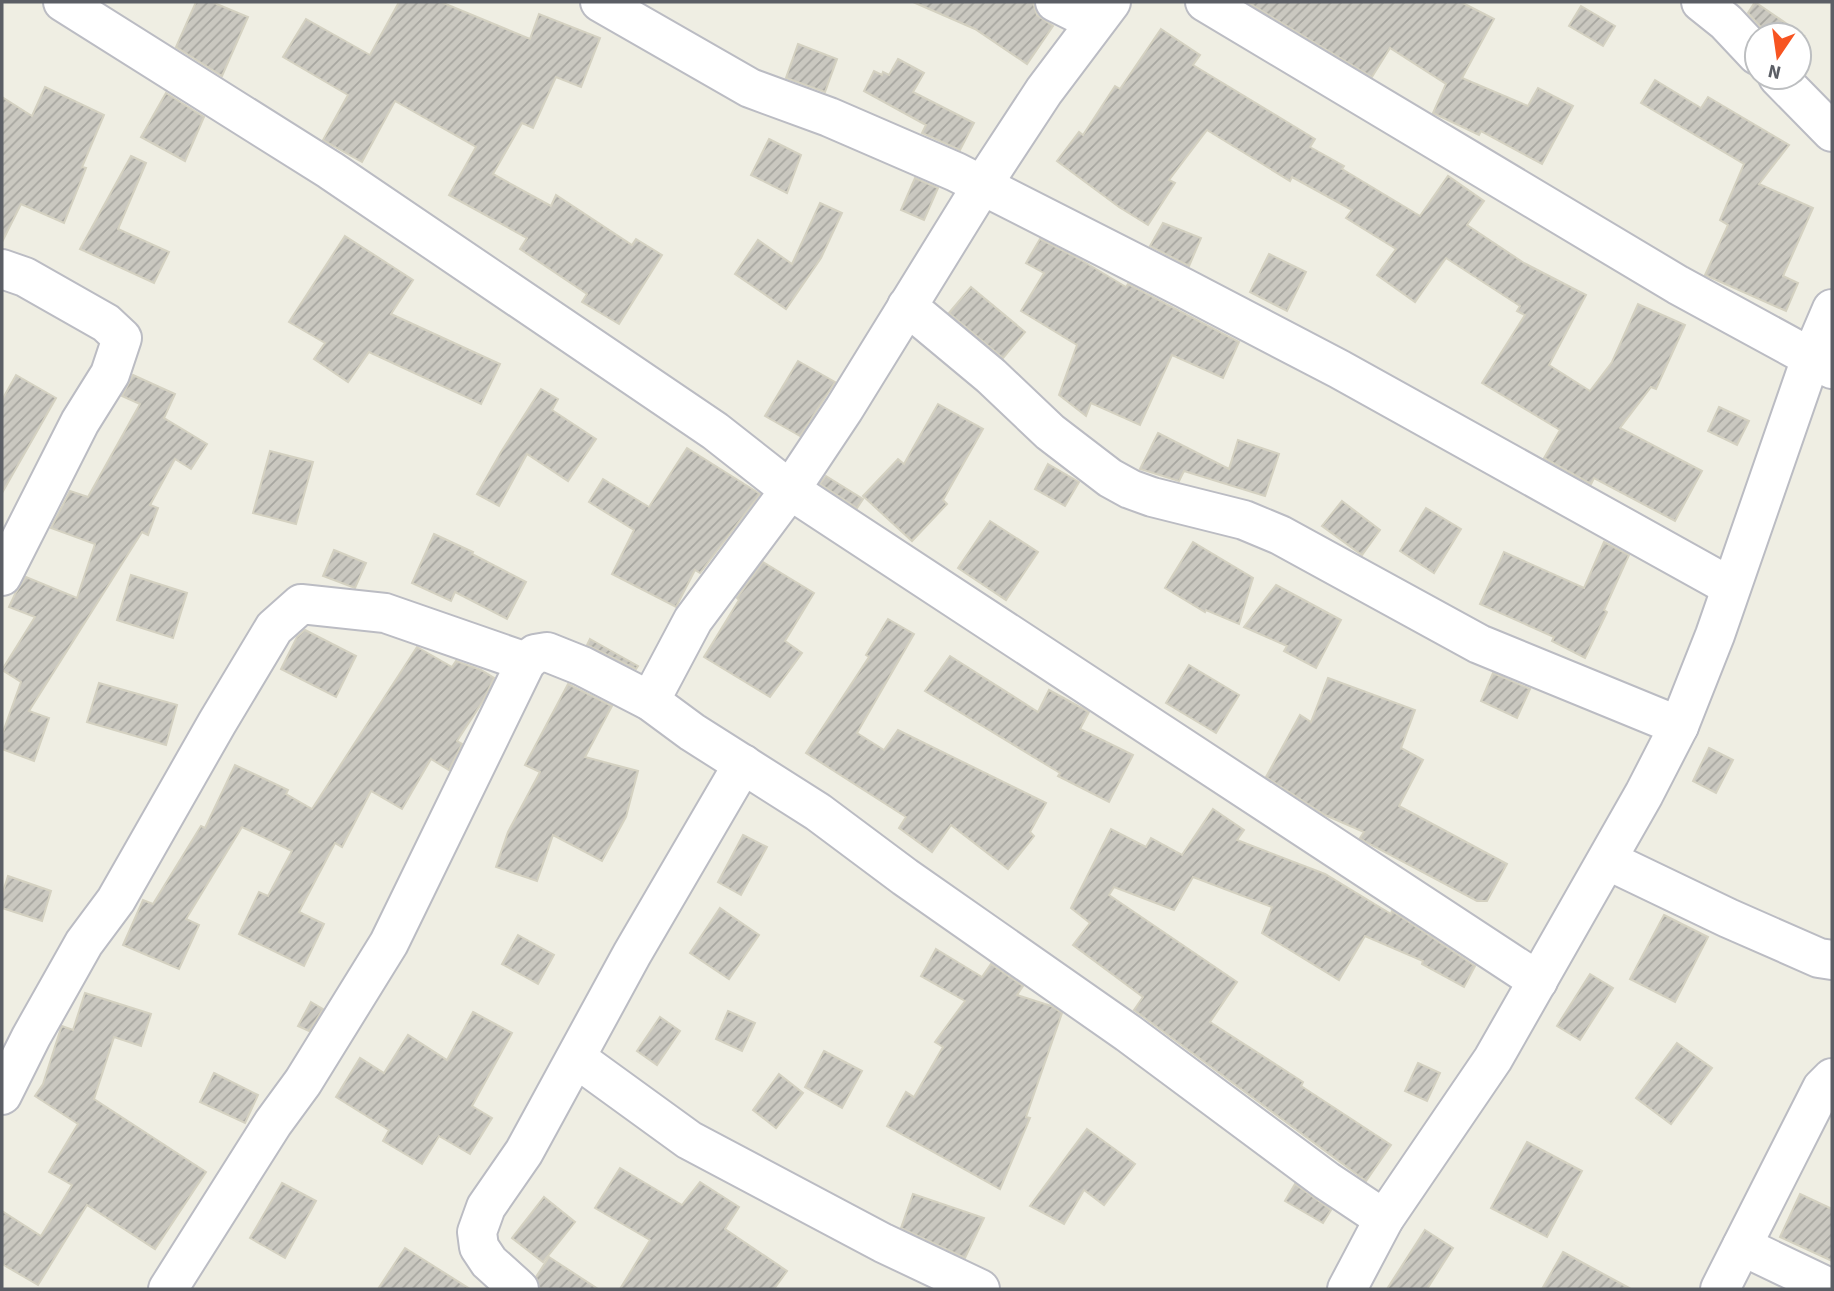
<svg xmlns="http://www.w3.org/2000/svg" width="1834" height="1291" viewBox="0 0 1834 1291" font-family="'Source Sans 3',sans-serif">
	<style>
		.building { fill: url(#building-hatch); stroke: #d4d1c1; stroke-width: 2 }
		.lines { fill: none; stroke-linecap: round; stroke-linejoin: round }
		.minor-casing { stroke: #bbbcc3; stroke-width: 42 }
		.minor { stroke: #fff; stroke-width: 38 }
	</style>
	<defs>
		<pattern id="building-hatch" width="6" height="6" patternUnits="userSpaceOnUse" patternTransform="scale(1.75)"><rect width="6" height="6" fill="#cac8c0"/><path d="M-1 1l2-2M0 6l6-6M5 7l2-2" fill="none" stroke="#a7a6a0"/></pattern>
	</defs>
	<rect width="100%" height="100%" fill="#efeee3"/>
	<g class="building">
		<path d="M196 2H212L248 17 222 76 176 47Z"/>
		<path d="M399 2H441L530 39 539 14 600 38 581 87 556 77 533 128 522 123 493 174 551 206 556 195 632 245 636 239 662 255 619 324 582 302 587 294 520 249 527 238 449 195 476 147 395 101 362 162 323 140 348 95 283 57 306 19 370 55Z"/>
		<path d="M913 2H1033L1037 15 1053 26 1027 64 975 29Z"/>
		<path d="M1247 2H1461L1494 19 1462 78 1528 106 1538 88 1573 106 1542 164 1481 131 1479 135 1433 113 1446 84 1390 48 1372 77Z"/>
		<path d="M1755 2 1803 35H1768L1748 13Z"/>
		<path d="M1581 6 1615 26 1603 46 1569 26Z"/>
		<path d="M1161 29 1200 55 1193 65 1315 139 1310 147 1344 166 1342 169 1420 216 1448 176 1484 201 1467 225 1524 263 1586 295 1549 365 1590 391 1612 362 1638 304 1685 325 1656 389 1651 387 1620 428 1702 471 1675 521 1594 478 1591 484 1544 458 1560 430 1482 383 1525 315 1517 311 1520 306 1446 258 1415 302 1377 275 1396 249 1346 218 1352 210 1292 177 1290 181 1207 130 1169 180 1175 183 1148 225 1119 207 1057 161 1079 132 1083 135 1115 86 1120 89Z"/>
		<path d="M798 44 837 59 825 92 786 78Z"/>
		<path d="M898 59 924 73 913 92 974 123 960 150 922 133 926 125 864 91 874 71 882 75 883 72 889 75Z"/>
		<path d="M1655 80 1701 108 1708 97 1789 145 1759 184 1813 208 1783 276 1798 283 1786 311 1705 275 1728 225 1720 220 1744 164 1641 103Z"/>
		<path d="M45 87 104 115 82 167 86 168 64 223 21 204 2 242V97L32 116Z"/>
		<path d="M166 93 204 117 185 161 141 137Z"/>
		<path d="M769 139 801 155 787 193 751 175Z"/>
		<path d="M131 156 146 163 118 229 169 252 154 283 80 249Z"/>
		<path d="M915 178 938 188 924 220 901 210Z"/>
		<path d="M820 203 842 213 821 258 786 309 735 274 758 240 792 264Z"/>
		<path d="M1163 223 1201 238 1189 266 1150 246Z"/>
		<path d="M345 236 413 280 391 314 500 364 481 404 369 352 348 382 314 359 325 343 289 322Z"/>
		<path d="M1040 239 1081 260 1126 287 1128 284 1239 342 1223 378 1172 355 1140 425 1091 403 1086 416 1059 395 1077 345 1021 311 1044 273 1026 263Z"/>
		<path d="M1269 254 1306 272 1287 311 1250 292Z"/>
		<path d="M971 287 1025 332 1003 358 949 313Z"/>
		<path d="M798 361 835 382 800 436 765 416Z"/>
		<path d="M16 375 56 398 2 493V400Z"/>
		<path d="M133 375 175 394 164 418 207 444 191 469 175 459 150 505 158 508 148 535 142 532 29 711 49 718 34 761 2 749V735L21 682 2 670 35 617 9 607 15 594 26 577 77 598 95 544 51 528 70 491 88 497 140 404 122 396Z"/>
		<path d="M541 389 558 399 552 410 596 439 568 481 527 454 499 506 477 494 501 452Z"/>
		<path d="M938 404 983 429 943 500 947 504 912 541 863 496 898 459 904 464Z"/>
		<path d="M1719 407 1749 421 1737 445 1708 431Z"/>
		<path d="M1158 433 1229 469 1238 440 1279 454 1265 496 1184 471 1179 481 1140 469Z"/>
		<path d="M687 448 760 494 700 573 695 570 676 607 612 574 634 530 589 502 603 479 649 507Z"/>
		<path d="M270 451 313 462 296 524 253 513Z"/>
		<path d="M1048 464 1079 482 1065 506 1035 489Z"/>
		<path d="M826 476 863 499 857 508 820 484Z"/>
		<path d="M1342 501 1380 530 1362 555 1322 526Z"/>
		<path d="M1426 508 1461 529 1434 573 1400 551Z"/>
		<path d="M990 521 1038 552 1006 600 958 568Z"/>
		<path d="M434 534 473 552 472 554 526 582 507 619 455 592 451 601 412 583Z"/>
		<path d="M1193 542 1253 578 1239 624 1206 610 1205 612 1165 588Z"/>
		<path d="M1604 542 1629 555 1604 610 1607 612 1585 658 1552 641 1554 637 1480 604 1504 552 1584 588Z"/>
		<path d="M334 550 366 563 355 588 323 576Z"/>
		<path d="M763 562 814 593 785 641 802 653 770 697 704 657 739 600 737 598Z"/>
		<path d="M131 575 187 593 173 638 117 620Z"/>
		<path d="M1276 585 1341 620 1316 668 1284 651 1287 646 1244 627Z"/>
		<path d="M888 619 914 634 857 733 884 750 898 730 1046 803 1030 832 1034 836 1008 869 951 825 932 852 899 828 906 817 806 753 869 657 866 655Z"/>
		<path d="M305 630 356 656 336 697 281 669 297 637Z"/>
		<path d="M590 639 638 666 636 669 587 645Z"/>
		<path d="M417 647 452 667 456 661 481 670 494 678 483 701 457 741 462 744 449 770 431 759 402 809 371 791 342 847 335 843 299 912 324 924 304 966 239 934 259 892 268 896 292 851 242 827 186 919 199 925 179 969 123 945 143 900 153 904 201 826 205 828 235 765 288 790 286 794 312 809Z"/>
		<path d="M950 656 1038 712 1049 690 1089 712 1080 729 1133 755 1109 802 1058 776 1060 773 925 691Z"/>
		<path d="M1189 665 1239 695 1216 733 1166 703Z"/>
		<path d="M1493 673 1530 689 1517 718 1481 701Z"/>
		<path d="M1328 678 1415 710 1401 748 1423 760 1399 806 1507 864 1487 901H1477L1362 840 1360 838 1364 832 1325 815 1266 777 1300 715 1311 722Z"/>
		<path d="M99 683 177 705 166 745 87 722Z"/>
		<path d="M568 684 612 706 585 757 638 771 626 817 602 861 553 835 537 881 496 867 508 832 540 772 525 765Z"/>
		<path d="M1709 748 1733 760 1716 793 1693 781Z"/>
		<path d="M1213 809 1244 830 1237 840 1325 874 1391 914 1392 911 1475 966 1464 987 1422 964 1423 961 1365 936 1339 980 1262 933 1272 907 1193 877 1174 910 1114 887 1109 895 1237 982 1210 1022 1303 1082 1301 1086 1391 1145 1366 1181 1134 1010 1143 997 1073 945 1090 923 1071 908 1111 829 1146 847 1151 838 1182 855Z"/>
		<path d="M743 835 767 847 741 895 718 882Z"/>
		<path d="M8 876 51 891 42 921 2 908V895Z"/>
		<path d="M720 908 759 935 729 979 690 953Z"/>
		<path d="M1664 915 1708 937 1675 1002 1630 979Z"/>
		<path d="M518 935 554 955 538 984 502 964Z"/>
		<path d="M936 949 982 977 991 964 1023 986 1017 995 1051 1006 1062 1013 1026 1117 1030 1118 1000 1189 887 1126 906 1092 914 1097 943 1047 935 1042 965 1001 921 976Z"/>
		<path d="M1590 974 1613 988 1580 1040 1557 1026Z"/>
		<path d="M85 993 151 1014 141 1046 114 1037 94 1099 206 1172 155 1249 87 1205 38 1285 2 1264V1211L41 1236 72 1185 49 1172 78 1124 35 1096 43 1084 61 1028 62 1026 73 1030Z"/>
		<path d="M311 1002 323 1009 309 1031 298 1026Z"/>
		<path d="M728 1011 755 1023 742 1051 716 1039Z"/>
		<path d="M473 1012 512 1033 472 1106 492 1118 470 1154 439 1136 422 1164 383 1141 389 1130 336 1097 360 1058 384 1073 408 1035 447 1060Z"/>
		<path d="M660 1017 680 1031 657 1065 637 1051Z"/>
		<path d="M1677 1043 1712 1068 1671 1124 1636 1098Z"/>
		<path d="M824 1051 862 1071 842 1108 805 1087Z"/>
		<path d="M1418 1063 1440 1073 1427 1101 1405 1091Z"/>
		<path d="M214 1073 258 1095 245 1123 200 1102Z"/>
		<path d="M779 1074 803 1093 776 1128 753 1110Z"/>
		<path d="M1087 1129 1135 1164 1104 1205 1084 1190 1064 1224 1030 1206Z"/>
		<path d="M1527 1142 1582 1171 1547 1237 1491 1208Z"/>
		<path d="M620 1168 682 1205 700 1182 739 1207 725 1229 787 1271 774 1289H620L650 1240 595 1208Z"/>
		<path d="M282 1183 316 1201 285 1258 250 1238Z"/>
		<path d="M1295 1184 1331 1210 1323 1223 1285 1201Z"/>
		<path d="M913 1194 984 1218 965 1258 901 1228Z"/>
		<path d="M1800 1194 1832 1209V1261L1780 1237Z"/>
		<path d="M544 1197 575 1222 543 1262 512 1238Z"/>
		<path d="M1425 1230 1453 1248 1427 1289H1387Z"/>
		<path d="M405 1248 470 1289H378Z"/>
		<path d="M1563 1252 1631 1289H1542Z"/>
		<path d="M549 1257 598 1289H540L536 1277Z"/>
	</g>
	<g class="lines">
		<defs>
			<g id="minor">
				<path d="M63 2 330 170 715 431 790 490 1538 981"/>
				<path d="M600 2 750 88 829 117 956 172 1184 288 1339 369 1731 587"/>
				<path d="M1055 2 1095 22"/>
				<path d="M1205 2 1678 285 1832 369"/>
				<path d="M1701 2 1726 22 1757 55"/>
				<path d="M1778 77 1832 132"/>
				<path d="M2 269 25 277 106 323 122 338 110 374 80 422 2 576"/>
				<path d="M907 306 991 376 1050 432 1110 478 1130 489 1152 497 1244 520 1280 535 1479 644 1679 726"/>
				<path d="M650 701 693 620 790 490 844 409 983 184 1044 91 1111 2"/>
				<path d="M1607 860 1728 918 1819 958 1832 960"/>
				<path d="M576 1058 689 1140 883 1243 980 1289"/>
				<path d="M2 1095 31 1037 84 943 116 900 217 723 274 628 301 604 385 613 526 662"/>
				<path d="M1742 1246 1832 1289"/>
				<path d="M168 1289 273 1123 303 1082 389 943 526 662 535 654 547 652 582 666 650 701 692 732 818 812 905 877 1128 1033 1327 1181 1384 1219"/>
				<path d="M519 1289 489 1262 479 1247 477 1232 486 1207 524 1152 632 954 743 764"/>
				<path d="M1347 1289 1384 1219 1493 1059 1644 794 1679 726 1715 635 1811 358 1832 309"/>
				<path d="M1720 1289 1822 1088 1832 1078"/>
			</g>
		</defs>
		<use href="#minor" class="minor-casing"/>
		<use href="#minor" class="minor"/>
	</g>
	<rect width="1834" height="1291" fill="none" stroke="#5b5e65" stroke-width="7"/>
	<g transform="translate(1778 56) rotate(193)"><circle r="33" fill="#ffffff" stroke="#bdbfc1" stroke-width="2"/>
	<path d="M0-5L12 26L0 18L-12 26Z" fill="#f75421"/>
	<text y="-10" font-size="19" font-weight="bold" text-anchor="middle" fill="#5b5e65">N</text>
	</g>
</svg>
